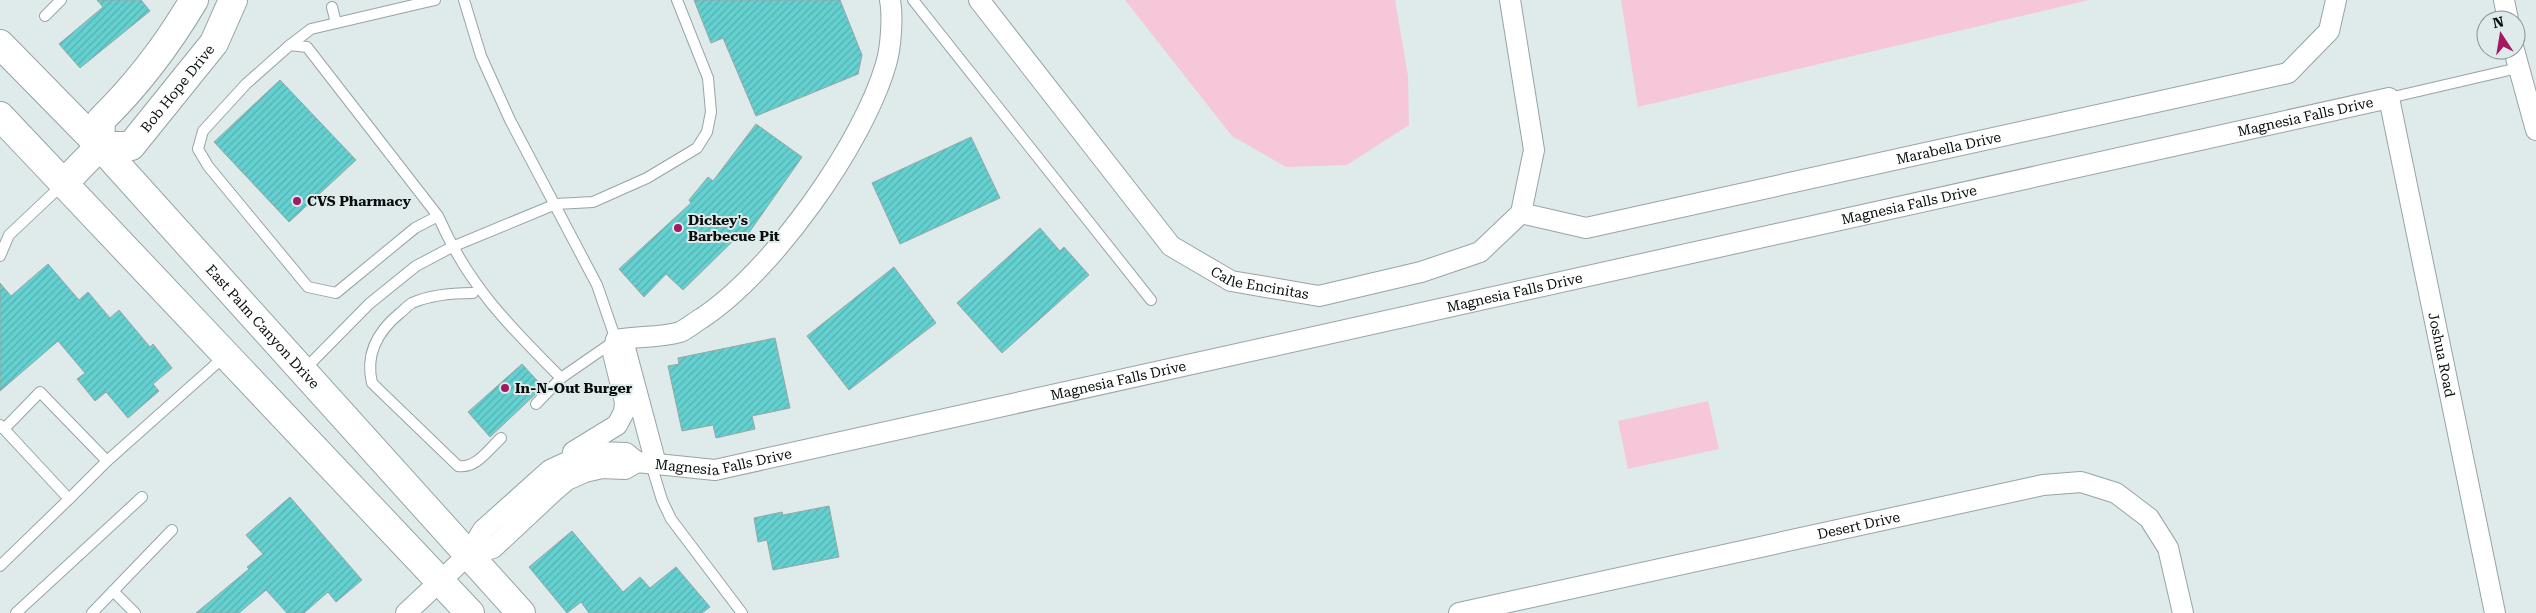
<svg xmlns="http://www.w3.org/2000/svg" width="2536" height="613" viewBox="0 0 2536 613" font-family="'Roboto Serif',serif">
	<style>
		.grass { fill: #f6c7d8 }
		.building { fill: url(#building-hatch); stroke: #9aa6a6 }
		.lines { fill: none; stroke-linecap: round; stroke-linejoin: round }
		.service-casing { stroke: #98a4a4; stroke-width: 12 }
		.minor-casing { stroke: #98a4a4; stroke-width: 22 }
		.secondary-casing { stroke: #98a4a4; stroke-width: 30 }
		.primary-casing { stroke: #98a4a4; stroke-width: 30 }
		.service { stroke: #fff; stroke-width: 10 }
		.minor { stroke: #fff; stroke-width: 20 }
		.secondary { stroke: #fff; stroke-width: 28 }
		.primary { stroke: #fff; stroke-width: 28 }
		.poi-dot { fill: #a31962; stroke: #deebea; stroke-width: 2 }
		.labels { text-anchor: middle; stroke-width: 4; stroke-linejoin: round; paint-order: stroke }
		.street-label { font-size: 14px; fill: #090d0d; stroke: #deebea }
		.poi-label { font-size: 14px; font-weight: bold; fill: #090d0d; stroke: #deebea; text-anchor: start }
	</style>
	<defs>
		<pattern id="building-hatch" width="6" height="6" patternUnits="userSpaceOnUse" patternTransform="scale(1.25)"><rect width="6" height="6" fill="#64d0cf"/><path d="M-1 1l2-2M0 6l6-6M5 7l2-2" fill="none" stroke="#55b1b1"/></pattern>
	</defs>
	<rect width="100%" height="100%" fill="#deebea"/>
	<g class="grass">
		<path d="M1125 0H1395L1408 76 1409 125 1347 165 1286 167 1232 136Z"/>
		<path d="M1621 0H2089L1638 107Z"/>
		<path d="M1708 401 1719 449 1628 469 1618 421Z"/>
	</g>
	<g class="building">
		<path d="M97 0H141L150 11 80 68 59 44 103 7Z"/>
		<path d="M694 0H840L862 55 858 74 756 116 723 38 711 43Z"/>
		<path d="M280 80 356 160 289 222 214 142Z"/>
		<path d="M756 124 802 157 746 237 740 234 683 290 666 274 644 297 619 269 691 203 689 200 708 177 713 181Z"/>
		<path d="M971 137 1000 198 900 244 872 183Z"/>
		<path d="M1040 228 1060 251 1064 247 1089 275 1002 353 957 303Z"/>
		<path d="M48 264 79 300 88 292 110 318 119 310 150 347 153 344 172 368 153 384 159 391 128 418 106 392 95 401 77 379 85 373 58 341 0 391V283L11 296Z"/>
		<path d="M894 267 936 323 849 390 807 336Z"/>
		<path d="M775 338 790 408 752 416 755 429 716 438 713 425 682 431 668 366 679 364 678 358Z"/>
		<path d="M522 364 543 387 490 437 468 412Z"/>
		<path d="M290 497 362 580 336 602 328 592 304 613H287L266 590 239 613H196L249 569 247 567 263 554 246 535Z"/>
		<path d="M829 506 839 557 773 570 767 540 758 542 754 518 782 512 783 515Z"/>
		<path d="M572 531 623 592 640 577 650 588 676 567 710 607 702 613H589L581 602 567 613 529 567Z"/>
	</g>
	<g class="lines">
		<defs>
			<g id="service">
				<path d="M913 0 1151 300"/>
				<path d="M332 7 336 23"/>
				<path d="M45 16 61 0"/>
				<path d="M290 45 311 29 435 0"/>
				<path d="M2389 98 2518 68"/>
				<path d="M438 216 415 228 336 293 308 287 208 166 198 149 203 131 246 84 290 45 307 47 438 216C468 285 509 326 561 378L616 340 597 285 510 120 481 56 464 0"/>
				<path d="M0 256 9 235 62 185"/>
				<path d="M473 293C454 293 430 295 412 303 408 305 404 310 400 313 378 331 365 354 372 383L458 466C476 469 488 450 501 438"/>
				<path d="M303 371 369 304 416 266 452 247 556 204 593 202 647 178 697 148 707 132 711 112 708 78 677 0"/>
				<path d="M536 404 561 378"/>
				<path d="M0 425 4 429 40 392 107 461 225 356"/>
				<path d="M4 429 69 499 107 461"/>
				<path d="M651 464 662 500 671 519 742 613"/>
				<path d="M0 566 69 499"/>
				<path d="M113 591 135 613"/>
				<path d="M16 613 142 497"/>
				<path d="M92 613 172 530"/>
			</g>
			<g id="minor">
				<path id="s1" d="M979 0 1171 246 1231 281 1319 296 1421 272 1480 252 1521 213 1534 150 1510 0"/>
				<path d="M2504 0 2508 20"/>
				<path d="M2514 50 2536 130"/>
				<path id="s2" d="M1521 213 1586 228 2288 73 2329 31 2336 0"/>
				<path d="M616 340C636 336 660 338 680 332 687 329 695 322 702 318 772 272 863 144 886 64 891 48 893 16 890 0"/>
				<path d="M621 345 625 348 656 464"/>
				<path d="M573 452 617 425 624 412 625 402 613 353 616 340"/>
				<path id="s3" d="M468 555 493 548 553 492 567 480 585 472 602 468 625 469 637 462 715 470 2389 98 2495 613"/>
				<path d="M406 613 468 555 483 530 550 470 580 456 597 452 626 453 637 462"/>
				<path id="s4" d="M1459 613 2043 485 2081 482 2116 493 2149 518 2168 548 2183 613"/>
			</g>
			<g id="secondary">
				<path id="s5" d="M100 146H131L214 43 233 0"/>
				<path d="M63 184 100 146 101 120C138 84 168 44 194 0"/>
			</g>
			<g id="primary">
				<path id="s6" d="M0 44 100 146 521 613"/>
				<path d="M0 116 470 613"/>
			</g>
		</defs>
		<use href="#service" class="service-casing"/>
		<use href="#minor" class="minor-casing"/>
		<use href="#secondary" class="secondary-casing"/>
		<use href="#primary" class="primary-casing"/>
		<use href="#service" class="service"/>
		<use href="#minor" class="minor"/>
		<use href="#secondary" class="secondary"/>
		<use href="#primary" class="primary"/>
	</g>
	<g class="poi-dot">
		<circle cx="297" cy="201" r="5"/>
		<circle cx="678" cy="228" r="5"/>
		<circle cx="505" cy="388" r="5"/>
	</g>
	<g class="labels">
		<g class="street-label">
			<text dy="5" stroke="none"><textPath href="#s5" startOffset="105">Bob Hope Drive</textPath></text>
			<text dy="5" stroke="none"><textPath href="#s3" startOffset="1908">Magnesia Falls Drive</textPath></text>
			<text dy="5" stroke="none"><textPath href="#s2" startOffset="438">Marabella Drive</textPath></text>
			<text dy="5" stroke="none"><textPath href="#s3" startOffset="1502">Magnesia Falls Drive</textPath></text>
			<text dy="5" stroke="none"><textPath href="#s1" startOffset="410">Calle Encinitas</textPath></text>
			<text dy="5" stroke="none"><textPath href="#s3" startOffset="1098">Magnesia Falls Drive</textPath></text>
			<text dy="5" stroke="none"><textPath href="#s6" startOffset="386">East Palm Canyon Drive</textPath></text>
			<text dy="5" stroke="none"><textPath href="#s3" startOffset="2256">Joshua Road</textPath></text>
			<text dy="5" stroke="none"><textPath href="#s3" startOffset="692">Magnesia Falls Drive</textPath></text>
			<text dy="5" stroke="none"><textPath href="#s3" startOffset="288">Magnesia Falls Drive</textPath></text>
			<text dy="5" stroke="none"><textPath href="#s4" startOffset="409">Desert Drive</textPath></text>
		</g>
		<g class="poi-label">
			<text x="307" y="206">CVS Pharmacy</text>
			<text x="688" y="225">Dickey's<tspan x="688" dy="16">Barbecue Pit</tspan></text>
			<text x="515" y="393">In-N-Out Burger</text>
		</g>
	</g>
	<g transform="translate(2501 35) rotate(348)"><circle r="24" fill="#deebea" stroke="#899292"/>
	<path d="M0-4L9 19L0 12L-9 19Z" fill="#a31962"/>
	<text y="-8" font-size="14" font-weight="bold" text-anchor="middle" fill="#090d0d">N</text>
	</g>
</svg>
